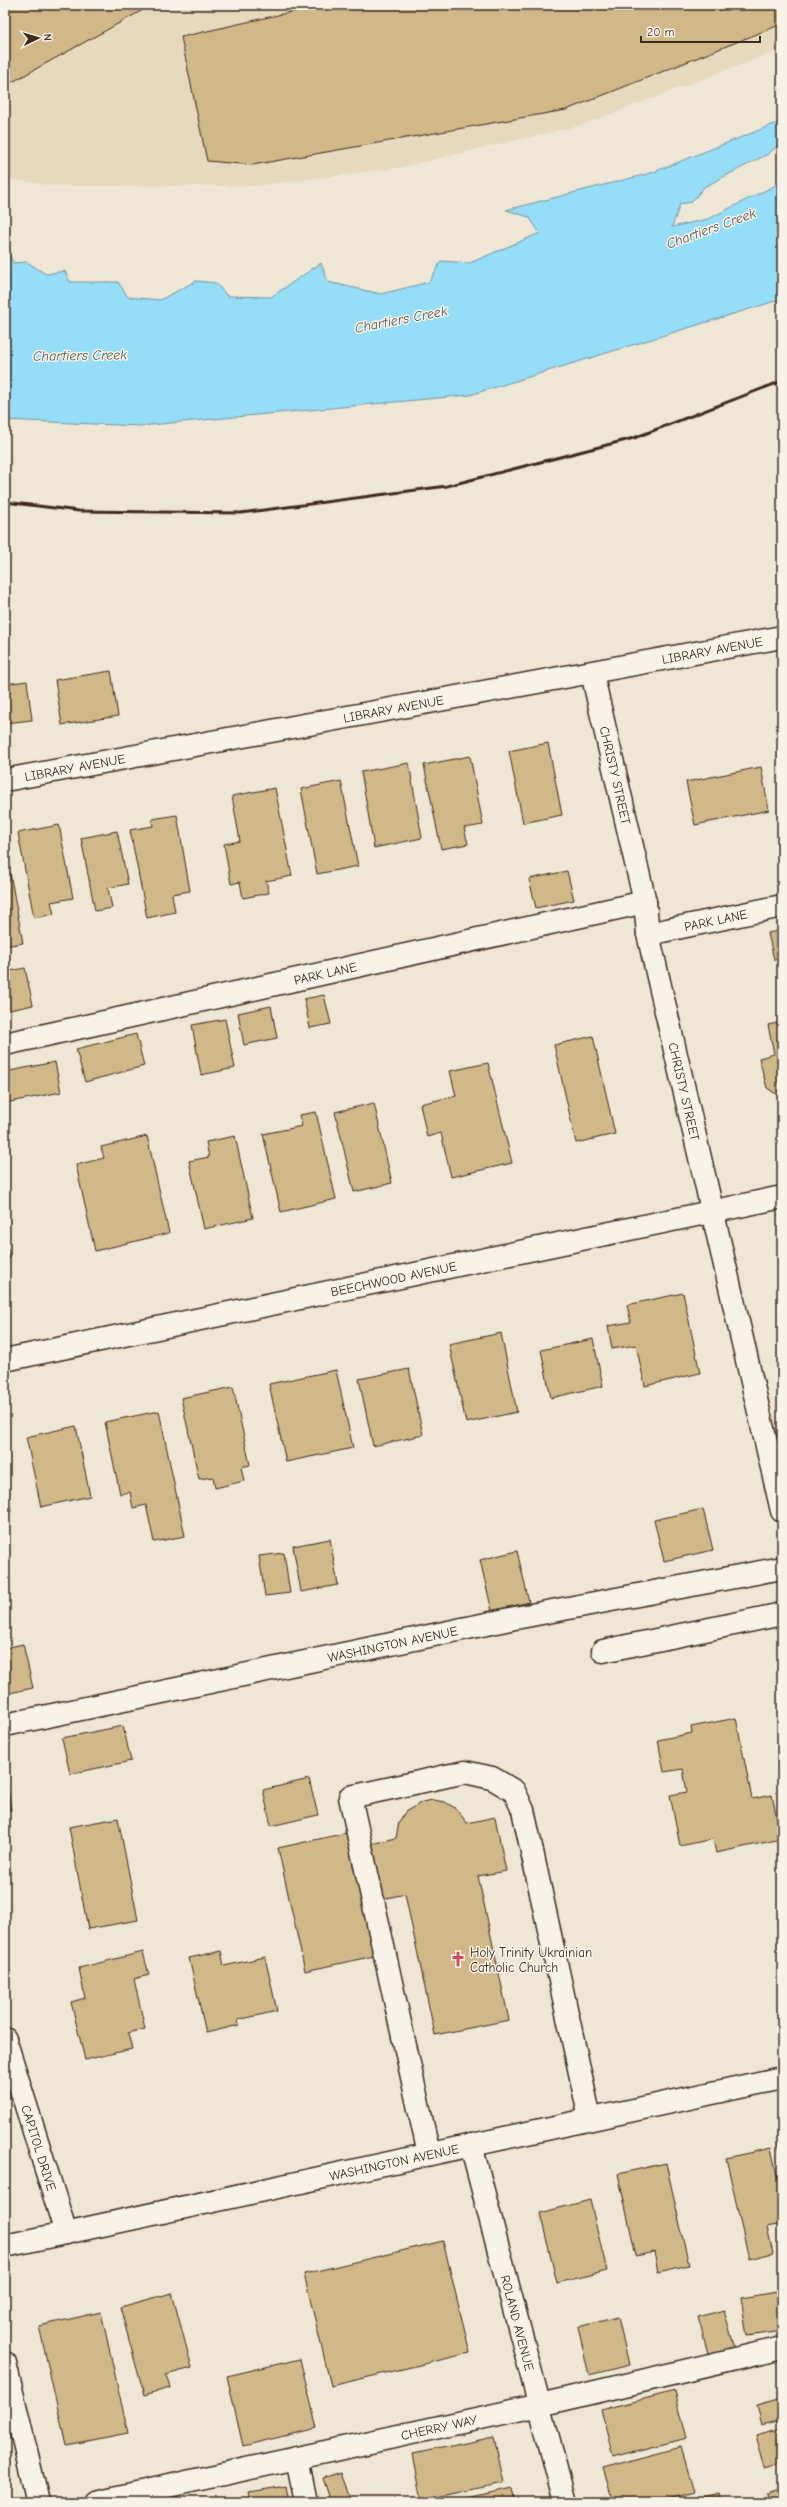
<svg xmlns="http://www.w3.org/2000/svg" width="787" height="2507" viewBox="0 0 787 2507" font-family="'Comic Neue',sans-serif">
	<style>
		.built { fill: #e6d9be }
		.water { fill: #96ddf8; stroke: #7295a1 }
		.building { fill: #d1b888; stroke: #3b2a1e }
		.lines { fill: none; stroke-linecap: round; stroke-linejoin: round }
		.minor-casing { stroke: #3b2a1e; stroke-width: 25 }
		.major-casing { stroke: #3b2a1e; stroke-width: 25 }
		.minor { stroke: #f7f3e8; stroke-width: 22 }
		.major { stroke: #f7f3e8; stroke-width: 22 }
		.rail { stroke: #3b2a1e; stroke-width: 3 }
		.labels { text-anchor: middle; stroke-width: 3; stroke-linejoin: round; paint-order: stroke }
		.street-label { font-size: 13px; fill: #3b2a1e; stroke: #f7f3e8 }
		.poi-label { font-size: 13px; fill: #3b2a1e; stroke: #f7f3e8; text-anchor: start }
		.water-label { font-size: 14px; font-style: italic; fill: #525754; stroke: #f7f3e8 }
	</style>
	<rect width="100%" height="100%" fill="#efe7d5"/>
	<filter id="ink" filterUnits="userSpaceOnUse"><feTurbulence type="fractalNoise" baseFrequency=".025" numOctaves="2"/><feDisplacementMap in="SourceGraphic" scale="8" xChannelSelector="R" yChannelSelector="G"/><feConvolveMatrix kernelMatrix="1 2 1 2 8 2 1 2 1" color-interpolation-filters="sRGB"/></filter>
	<g filter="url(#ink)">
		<path class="built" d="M5 5H782V49L582 125 397 168 255 186H55L5 179Z"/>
		<path class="water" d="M782 121V142L768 154 704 187 692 202 680 204 672 227 708 219 782 182V299L470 395 139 426 5 420V248H7L13 263 27 262 46 274 65 271 70 282H118L128 297 160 300 196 281 216 283 227 296 271 297 321 263 328 282 381 294 429 282 441 261 470 263 540 233 529 217 506 210 651 173Z"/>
		<g class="building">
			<path d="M5 5H152L5 86Z"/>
			<path d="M322 5H782V24L566 110 252 165 207 161 181 37Z"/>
			<path d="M111 671 118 716 62 725 55 680Z"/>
			<path d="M27 681 32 720 5 723V684Z"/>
			<path d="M548 743 562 815 523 823 509 751Z"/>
			<path d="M470 756 483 825 464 828 468 844 441 849 424 765Z"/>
			<path d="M409 763 422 838 374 848 361 772Z"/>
			<path d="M761 767 769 810 695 825 686 782Z"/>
			<path d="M341 781 358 866 317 874 301 789Z"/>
			<path d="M275 788 292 876 266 881 269 893 243 898 240 882 231 884 224 844 240 841 232 796Z"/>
			<path d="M177 815 190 891 172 894 175 912 147 918 130 830 153 826 152 819Z"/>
			<path d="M59 825 73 898 51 902 54 914 34 918 18 833Z"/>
			<path d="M117 831 128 884 108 888 112 908 95 911 81 838Z"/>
			<path d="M5 846 23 943 5 946Z"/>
			<path d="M567 871 574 900 536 908 529 879Z"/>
			<path d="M782 930V958L774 960 768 933Z"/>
			<path d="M25 968 33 1005 5 1011V972Z"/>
			<path d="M324 995 331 1024 310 1028 304 999Z"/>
			<path d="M271 1006 277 1038 244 1045 238 1013Z"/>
			<path d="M225 1019 235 1068 201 1075 192 1025Z"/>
			<path d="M782 1022V1098L767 1088 759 1058 774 1054 768 1025Z"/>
			<path d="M136 1034 144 1066 85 1082 76 1049Z"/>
			<path d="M593 1036 615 1134 576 1143 554 1045Z"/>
			<path d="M55 1062 61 1092 5 1103V1072Z"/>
			<path d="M488 1063 512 1163 451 1177 441 1133 427 1137 420 1104 456 1096 450 1071Z"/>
			<path d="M374 1103 392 1183 354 1192 335 1112Z"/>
			<path d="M316 1112 336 1199 281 1212 263 1134 302 1126 299 1115Z"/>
			<path d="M147 1136 169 1233 95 1251 76 1165 104 1158 101 1147Z"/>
			<path d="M235 1136 253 1218 204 1229 189 1161 209 1157 206 1142Z"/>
			<path d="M5 1237 10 1258 5 1260Z"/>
			<path d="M683 1293 700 1373 645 1386 636 1345 612 1349 608 1326 631 1322 627 1305Z"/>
			<path d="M501 1333 517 1412 466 1423 449 1344Z"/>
			<path d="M593 1339 603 1386 551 1398 541 1350Z"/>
			<path d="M409 1369 423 1435 373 1446 359 1379Z"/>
			<path d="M336 1370 353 1448 286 1462 269 1384Z"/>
			<path d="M233 1387 250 1465 241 1467 244 1481 215 1488 213 1477 199 1479 181 1398Z"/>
			<path d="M159 1411 185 1536 154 1542 146 1505 133 1508 130 1492 120 1494 105 1422Z"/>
			<path d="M76 1426 90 1496 41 1507 26 1437Z"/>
			<path d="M5 1483 11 1512 5 1513Z"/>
			<path d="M703 1509 713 1550 664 1561 654 1520Z"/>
			<path d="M330 1539 338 1585 301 1592 293 1546Z"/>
			<path d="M517 1551 529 1602 492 1611 480 1560Z"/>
			<path d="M284 1553 290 1593 265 1596 259 1556Z"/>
			<path d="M23 1644 33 1688 5 1694V1648Z"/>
			<path d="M736 1718 752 1799 772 1795 781 1839 716 1853 713 1839 680 1846 670 1795 687 1792 683 1769 664 1772 658 1740 692 1733 691 1727Z"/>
			<path d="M123 1726 131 1761 70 1774 62 1738Z"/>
			<path d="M5 1769 11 1810 5 1811Z"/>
			<path d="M309 1779 318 1815 271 1826 263 1790Z"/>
			<path d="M433 1800 445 1802 455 1808 467 1823 495 1817 506 1871 478 1876 509 2020 435 2035 405 1894 383 1899 371 1844 396 1838 399 1822 405 1812 422 1802Z"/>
			<path d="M118 1818 138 1920 88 1929 69 1827Z"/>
			<path d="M346 1833 374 1956 305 1971 278 1848Z"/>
			<path d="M221 1951 224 1966 265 1957 277 2011 238 2020 239 2025 206 2033 189 1958Z"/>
			<path d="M143 1952 149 1975 134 1979 145 2029 128 2033 132 2049 85 2060 71 2002 85 1998 79 1968Z"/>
			<path d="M782 2141V2160L778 2142Z"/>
			<path d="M771 2148 782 2197V2224L767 2227 773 2253 749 2259 726 2158Z"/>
			<path d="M666 2163 689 2265 658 2272 654 2252 636 2256 618 2174Z"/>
			<path d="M590 2200 607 2271 557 2283 540 2213Z"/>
			<path d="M443 2241 470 2353 331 2386 304 2274Z"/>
			<path d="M776 2292 782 2331 747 2336 741 2298Z"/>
			<path d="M172 2293 192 2368 166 2375 170 2388 144 2395 120 2307Z"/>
			<path d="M724 2310 735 2349 709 2357 698 2317Z"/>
			<path d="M101 2312 128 2433 66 2445 39 2326Z"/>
			<path d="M618 2317 629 2365 589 2375 578 2327Z"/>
			<path d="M300 2359 317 2428 243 2446 227 2376Z"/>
			<path d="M675 2391 687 2438 613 2457 601 2410Z"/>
			<path d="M782 2399V2420L761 2425 756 2406Z"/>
			<path d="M782 2428V2464L765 2469 756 2435Z"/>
			<path d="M494 2437 504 2483 422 2500 413 2454Z"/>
			<path d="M681 2447 694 2492 657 2502H613L603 2468Z"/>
			<path d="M341 2472 351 2502H331L323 2478Z"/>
			<path d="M286 2486 289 2502H251L249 2492Z"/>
			<path d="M513 2488 516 2502H450Z"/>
			<path d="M782 2488V2502H768L766 2493Z"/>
			<path d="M720 2494 722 2502H690Z"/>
		</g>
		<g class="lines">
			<defs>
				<g id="minor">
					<path id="s1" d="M592 673 645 902 648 934 782 1511"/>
					<path id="s2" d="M5 780 782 637"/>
					<path id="s3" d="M648 934 782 906"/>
					<path id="s4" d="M5 1044 645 902"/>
					<path id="s5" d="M5 1360 782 1197"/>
					<path d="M603 1651 782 1614"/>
					<path id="s6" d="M5 1725 515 1618 782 1568"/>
					<path id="s7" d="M5 2039 66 2233"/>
					<path id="s8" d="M471 2145 565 2502"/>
					<path d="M429 2154 350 1797 465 1772 492 1778 514 1791 523 1810 590 2119"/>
					<path d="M5 2363 38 2502"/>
					<path d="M297 2458 306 2502"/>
					<path id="s9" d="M95 2502 540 2405 782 2348"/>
				</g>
				<g id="major">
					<path id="s10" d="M5 2246 782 2078"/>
				</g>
			</defs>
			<use href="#minor" class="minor-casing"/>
			<use href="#major" class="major-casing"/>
			<use href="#minor" class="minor"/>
			<use href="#major" class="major"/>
			<path class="rail" d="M5 502 79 511 241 513 447 486 634 438 782 381"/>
		</g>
	</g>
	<defs>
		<symbol id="church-bare" viewBox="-9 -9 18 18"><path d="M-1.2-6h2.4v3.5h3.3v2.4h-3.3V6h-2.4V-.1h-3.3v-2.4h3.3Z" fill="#d1495b" stroke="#f7f3e8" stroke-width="2.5" paint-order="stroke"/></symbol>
	</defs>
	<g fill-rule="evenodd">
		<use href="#church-bare" x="447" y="1948" width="22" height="22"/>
	</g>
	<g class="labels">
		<g class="street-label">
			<text dy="5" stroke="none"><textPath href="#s2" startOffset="719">LIBRARY AVENUE</textPath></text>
			<text dy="5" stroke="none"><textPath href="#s2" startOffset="395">LIBRARY AVENUE</textPath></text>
			<text dy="5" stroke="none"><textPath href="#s2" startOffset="71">LIBRARY AVENUE</textPath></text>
			<text dy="5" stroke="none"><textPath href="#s1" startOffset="105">CHRISTY STREET</textPath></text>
			<text dy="5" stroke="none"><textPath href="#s3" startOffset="69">PARK LANE</textPath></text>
			<text dy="5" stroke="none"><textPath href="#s4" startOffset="328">PARK LANE</textPath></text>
			<text dy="5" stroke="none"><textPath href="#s1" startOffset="429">CHRISTY STREET</textPath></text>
			<text dy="5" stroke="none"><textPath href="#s5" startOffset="397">BEECHWOOD AVENUE</textPath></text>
			<text dy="5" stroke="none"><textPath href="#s6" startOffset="396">WASHINGTON AVENUE</textPath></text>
			<text dy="5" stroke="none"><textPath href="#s7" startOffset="114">CAPITOL DRIVE</textPath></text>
			<text dy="5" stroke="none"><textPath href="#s10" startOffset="398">WASHINGTON AVENUE</textPath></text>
			<text dy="5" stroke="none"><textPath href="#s8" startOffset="184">ROLAND AVENUE</textPath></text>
			<text dy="5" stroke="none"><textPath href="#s9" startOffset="352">CHERRY WAY</textPath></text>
		</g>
		<g class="poi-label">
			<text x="470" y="1957">Holy Trinity Ukrainian<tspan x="470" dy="15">Catholic Church</tspan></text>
		</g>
		<g class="water-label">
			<text transform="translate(711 228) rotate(-20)" y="5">Chartiers Creek</text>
			<text transform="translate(401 319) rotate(-11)" y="5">Chartiers Creek</text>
			<text transform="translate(80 355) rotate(-1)" y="5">Chartiers Creek</text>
		</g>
	</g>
	<rect width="787" height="2507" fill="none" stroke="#f7f3e8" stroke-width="20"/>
	<rect x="10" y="10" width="767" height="2487" fill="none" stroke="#3b2a1e" stroke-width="1.5" filter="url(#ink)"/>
	<g transform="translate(38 38) rotate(85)" stroke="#f7f3e8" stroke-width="3" paint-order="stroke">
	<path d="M0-3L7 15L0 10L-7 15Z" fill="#3b2a1e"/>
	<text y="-6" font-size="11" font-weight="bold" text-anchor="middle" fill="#3b2a1e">N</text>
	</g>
	<path d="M641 36v6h119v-6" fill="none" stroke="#3b2a1e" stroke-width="2"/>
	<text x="647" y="36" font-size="12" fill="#3b2a1e" stroke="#f7f3e8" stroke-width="3" paint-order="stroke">20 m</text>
</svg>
